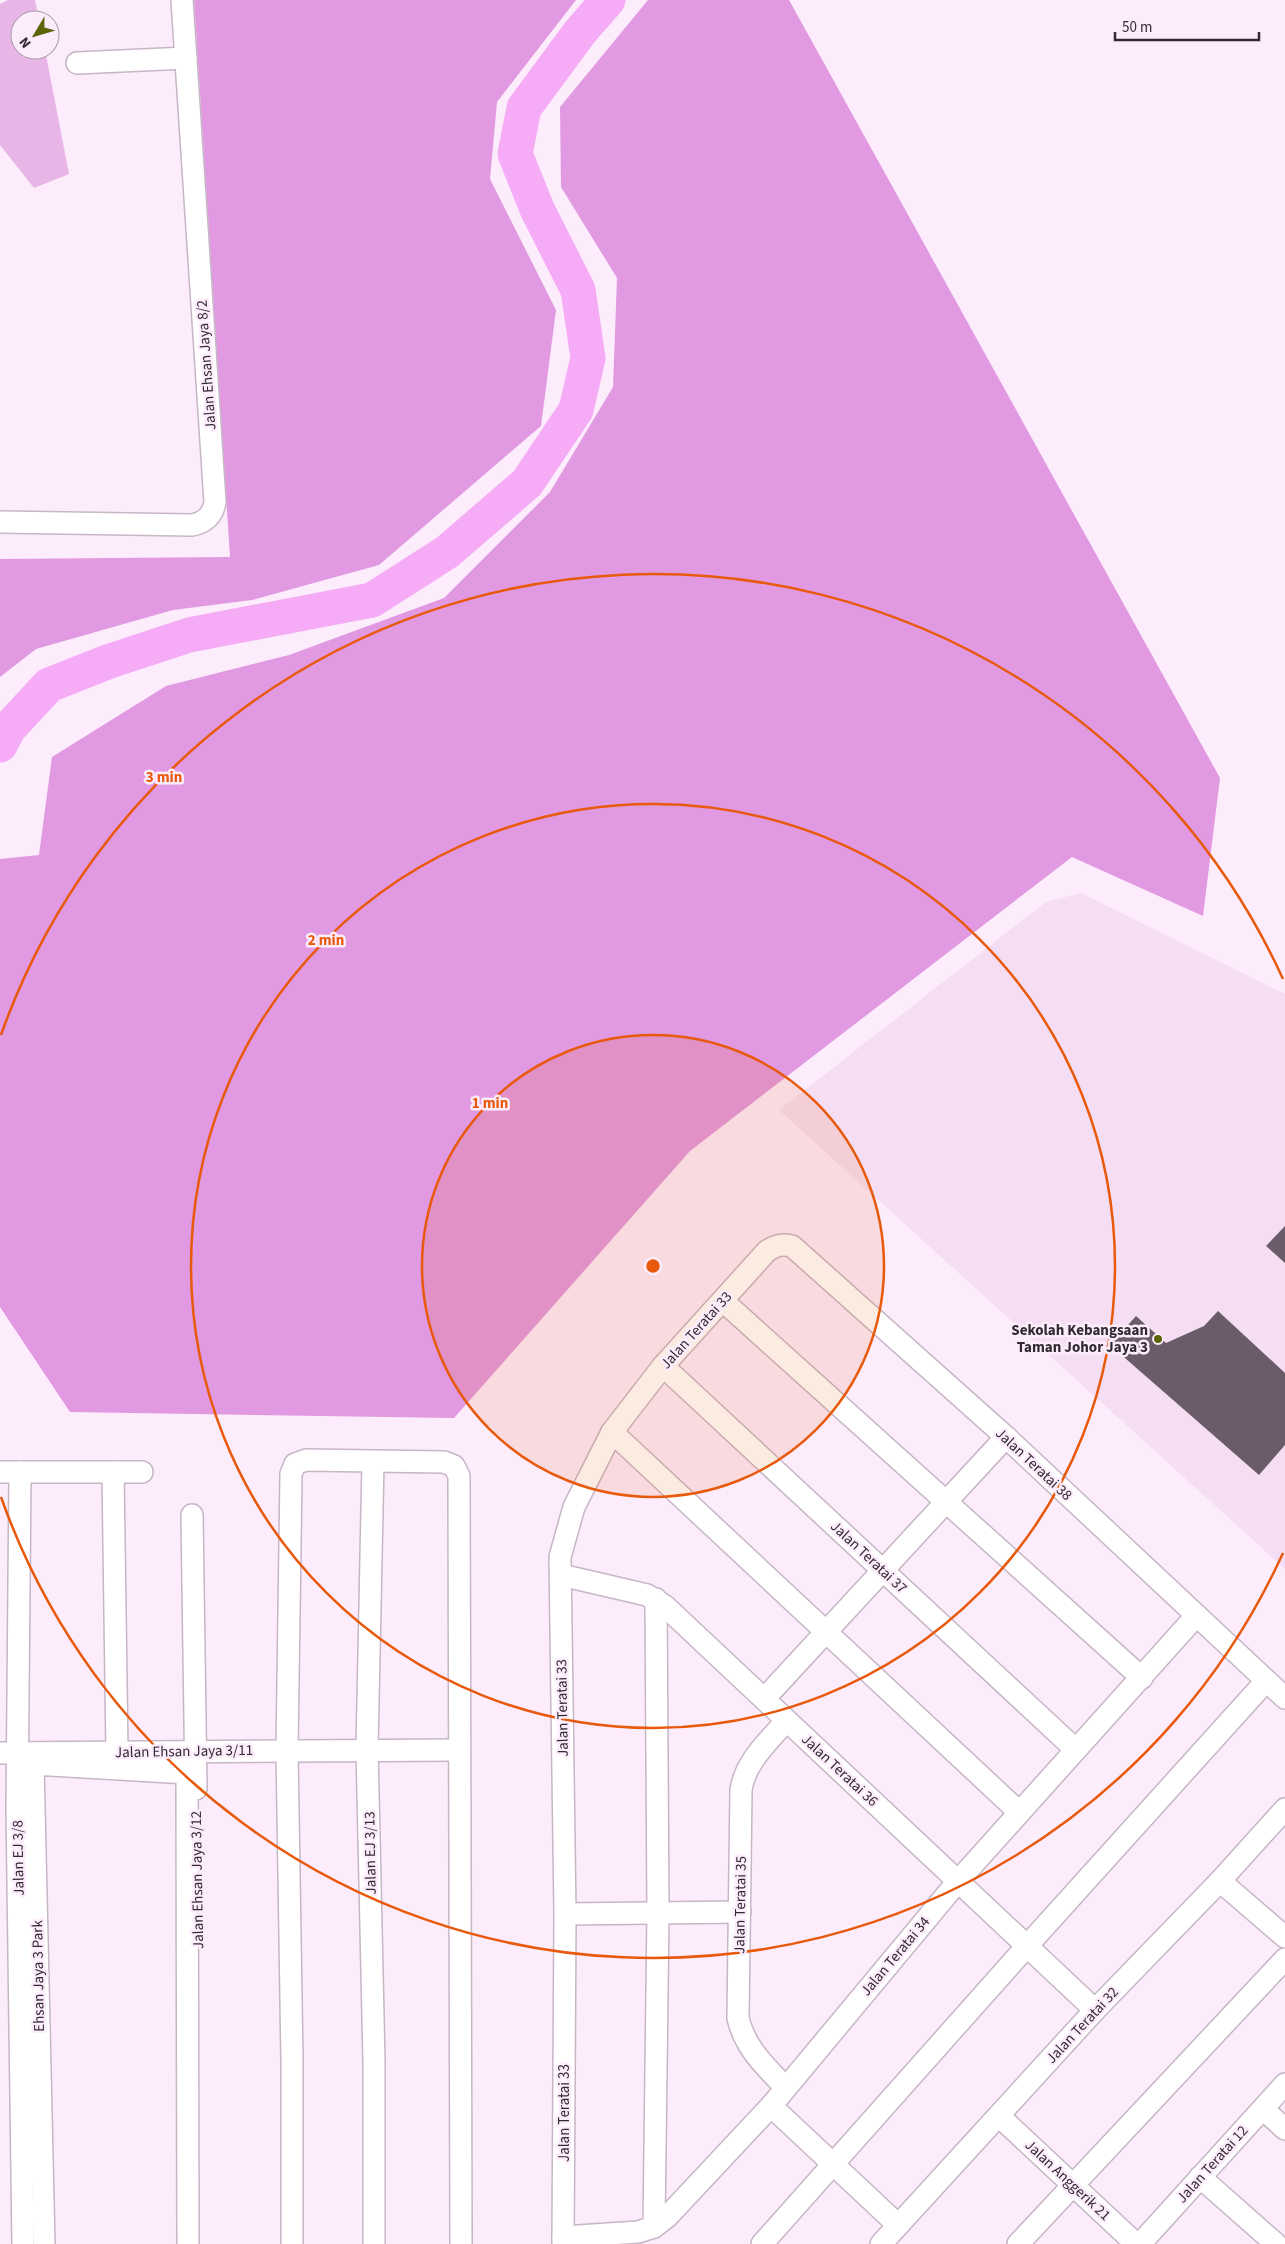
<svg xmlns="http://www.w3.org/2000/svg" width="1285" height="2244" viewBox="0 0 1285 2244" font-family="'Source Sans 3',sans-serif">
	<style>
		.built { fill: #f5def4 }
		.green { fill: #e7b6e7 }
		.forest { fill: #e199e1 }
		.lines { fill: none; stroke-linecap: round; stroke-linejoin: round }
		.river { stroke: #f5abf5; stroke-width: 35 }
		.building { fill: #6b5c6a }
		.minor-casing { stroke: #c6b6c6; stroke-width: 24 }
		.minor { stroke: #fff; stroke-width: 21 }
		.ring { fill: none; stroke: #e8590c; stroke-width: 2.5 }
		.poi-dot { fill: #5b6505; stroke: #fcecfc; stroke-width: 2 }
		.labels { text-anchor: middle; stroke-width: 5; stroke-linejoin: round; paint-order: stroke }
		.street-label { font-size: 15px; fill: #312a30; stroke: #fcecfc }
		.poi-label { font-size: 15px; font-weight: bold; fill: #312a30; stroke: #fcecfc; text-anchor: end }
		.centre { fill: #e8590c; stroke: #fcecfc; stroke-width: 2.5 }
		.ring-label { font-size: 15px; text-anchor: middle; font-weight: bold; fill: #e8590c; stroke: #fcecfc; stroke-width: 5; stroke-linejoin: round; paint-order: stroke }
	</style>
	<rect width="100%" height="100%" fill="#fcecfc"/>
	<path class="built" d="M1081 893 1285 994V1569L779 1110 1046 902Z"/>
	<path class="green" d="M8 0H35L39 20H20V50H45L69 174 34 188 0 145V4Z"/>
	<g class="forest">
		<path d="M194 0H576L497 102 490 179 556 310 541 426 379 565 252 600 173 610 36 649 0 677V559L230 557Z"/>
		<path d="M648 0H789L1220 778 1203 916 1072 857 690 1151 454 1418 70 1412 0 1307V859L39 855 52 757 166 686 289 655 444 598 550 492 613 387 617 278 561 187 560 107Z"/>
	</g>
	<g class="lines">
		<path class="river" d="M0 745 9 728 49 685 110 661 189 635 372 600 447 552 527 483 576 410 588 358 578 290 537 209 515 154 524 108 580 32 608 0"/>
	</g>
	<g class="building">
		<path d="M1285 1226V1263L1266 1246Z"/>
		<path d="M1218 1311 1285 1373V1445L1259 1475 1110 1345 1136 1316 1166 1343 1204 1326Z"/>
	</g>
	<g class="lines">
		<defs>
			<g id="minor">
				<path d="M77 63 186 58"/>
				<path d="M0 522 192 525C205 523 213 515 215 502L182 0"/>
				<path d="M723 1301 1142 1678"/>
				<path d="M663 1366 1075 1749"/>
				<path d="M612 1432 1019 1812"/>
				<path d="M373 1462 367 1749 374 2061V2244"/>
				<path d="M0 1472H142"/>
				<path d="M20 1472 17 1808 23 2244"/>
				<path d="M113 1472 117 1752"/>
				<path d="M192 1515 196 1789"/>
				<path d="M561 1575 647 1595 665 1606 1095 2010"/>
				<path d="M765 1698 1006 1437"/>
				<path d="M0 1753 459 1750"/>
				<path d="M1220 1881 1285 1937"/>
				<path d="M565 1914 740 1912"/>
				<path d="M785 2087C765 2066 745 2048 738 2018L741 1790C745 1762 768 1742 786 1721"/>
				<path d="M771 2106 898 2225"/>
				<path d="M1263 2109 1285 2129"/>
				<path d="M999 2116 1136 2244"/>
				<path d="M1200 2177 1276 2244"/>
				<path d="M654 2227 658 1913 656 1599"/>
				<path d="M563 2237 638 2232 654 2227 667 2217 771 2106 959 1880 1196 1616"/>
				<path d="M44 2244 33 1764 187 1773 188 2244"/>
				<path d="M292 2244V2061L287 1750 291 1474 295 1464 306 1460 444 1462 454 1466 459 1476 461 2244"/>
				<path d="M563 2244 565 1914 560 1557 574 1507 612 1432 663 1366 767 1251C776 1245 782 1244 792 1246L1006 1437 1285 1698"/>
				<path d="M762 2244 1027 1946 1266 1681"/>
				<path d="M881 2244 1095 2010 1220 1881 1285 1809"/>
				<path d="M1018 2244 1285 1959"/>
				<path d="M1140 2244 1285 2084"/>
			</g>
		</defs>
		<use href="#minor" class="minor-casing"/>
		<use href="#minor" class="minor"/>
	</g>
	<circle cx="653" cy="1266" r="231" fill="#e8590c" fill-opacity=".12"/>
	<g class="ring">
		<circle cx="653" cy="1266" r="231"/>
		<circle cx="653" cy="1266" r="462"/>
		<path d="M1283 1553A692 692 0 0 1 1 1497M1 1035A692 692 0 0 1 1283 979"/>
	</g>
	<circle class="poi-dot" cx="1158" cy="1339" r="5"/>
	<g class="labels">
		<g class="street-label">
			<text transform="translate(206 365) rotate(-94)" y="5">Jalan Ehsan Jaya 8/2</text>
			<text transform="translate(696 1330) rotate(-48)" y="5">Jalan Teratai 33</text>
			<text transform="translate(1034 1464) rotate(43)" y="5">Jalan Teratai 38</text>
			<text transform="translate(869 1557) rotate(43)" y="5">Jalan Teratai 37</text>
			<text transform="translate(562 1708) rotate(-91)" y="5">Jalan Teratai 33</text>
			<text transform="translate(184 1751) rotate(-1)" y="5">Jalan Ehsan Jaya 3/11</text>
			<text transform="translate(840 1770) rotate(43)" y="5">Jalan Teratai 36</text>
			<text transform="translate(370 1853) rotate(-91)" y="5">Jalan EJ 3/13</text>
			<text transform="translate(18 1858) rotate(-91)" y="5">Jalan EJ 3/8</text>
			<text transform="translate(197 1880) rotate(-91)" y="5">Jalan Ehsan Jaya 3/12</text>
			<text transform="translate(740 1905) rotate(-89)" y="5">Jalan Teratai 35</text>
			<text transform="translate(895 1956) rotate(-50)" y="5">Jalan Teratai 34</text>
			<text transform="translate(38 1976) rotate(-91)" y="5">Ehsan Jaya 3 Park</text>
			<text transform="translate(1082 2025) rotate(-47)" y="5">Jalan Teratai 32</text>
			<text transform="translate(564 2113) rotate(-90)" y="5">Jalan Teratai 33</text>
			<text transform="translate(1212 2164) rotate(-48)" y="5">Jalan Teratai 12</text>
			<text transform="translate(1068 2180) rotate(43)" y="5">Jalan Anggerik 21</text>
		</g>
		<g class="poi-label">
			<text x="1148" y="1335">Sekolah Kebangsaan<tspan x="1148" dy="17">Taman Johor Jaya 3</tspan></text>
		</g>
	</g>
	<circle cx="653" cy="1266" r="8" class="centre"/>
	<g class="ring-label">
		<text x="164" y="782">3 min</text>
		<text x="326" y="945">2 min</text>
		<text x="490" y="1108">1 min</text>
	</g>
	<g transform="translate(35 35) rotate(232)"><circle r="24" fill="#fcecfc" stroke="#ab9eaa"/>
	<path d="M0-4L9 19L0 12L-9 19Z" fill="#5b6505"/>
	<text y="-8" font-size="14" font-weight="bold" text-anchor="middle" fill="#312a30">N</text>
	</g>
	<path d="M1115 32v8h144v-8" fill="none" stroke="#312a30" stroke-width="2.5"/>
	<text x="1122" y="32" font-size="15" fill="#312a30" stroke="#fcecfc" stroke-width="4" paint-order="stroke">50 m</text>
</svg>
